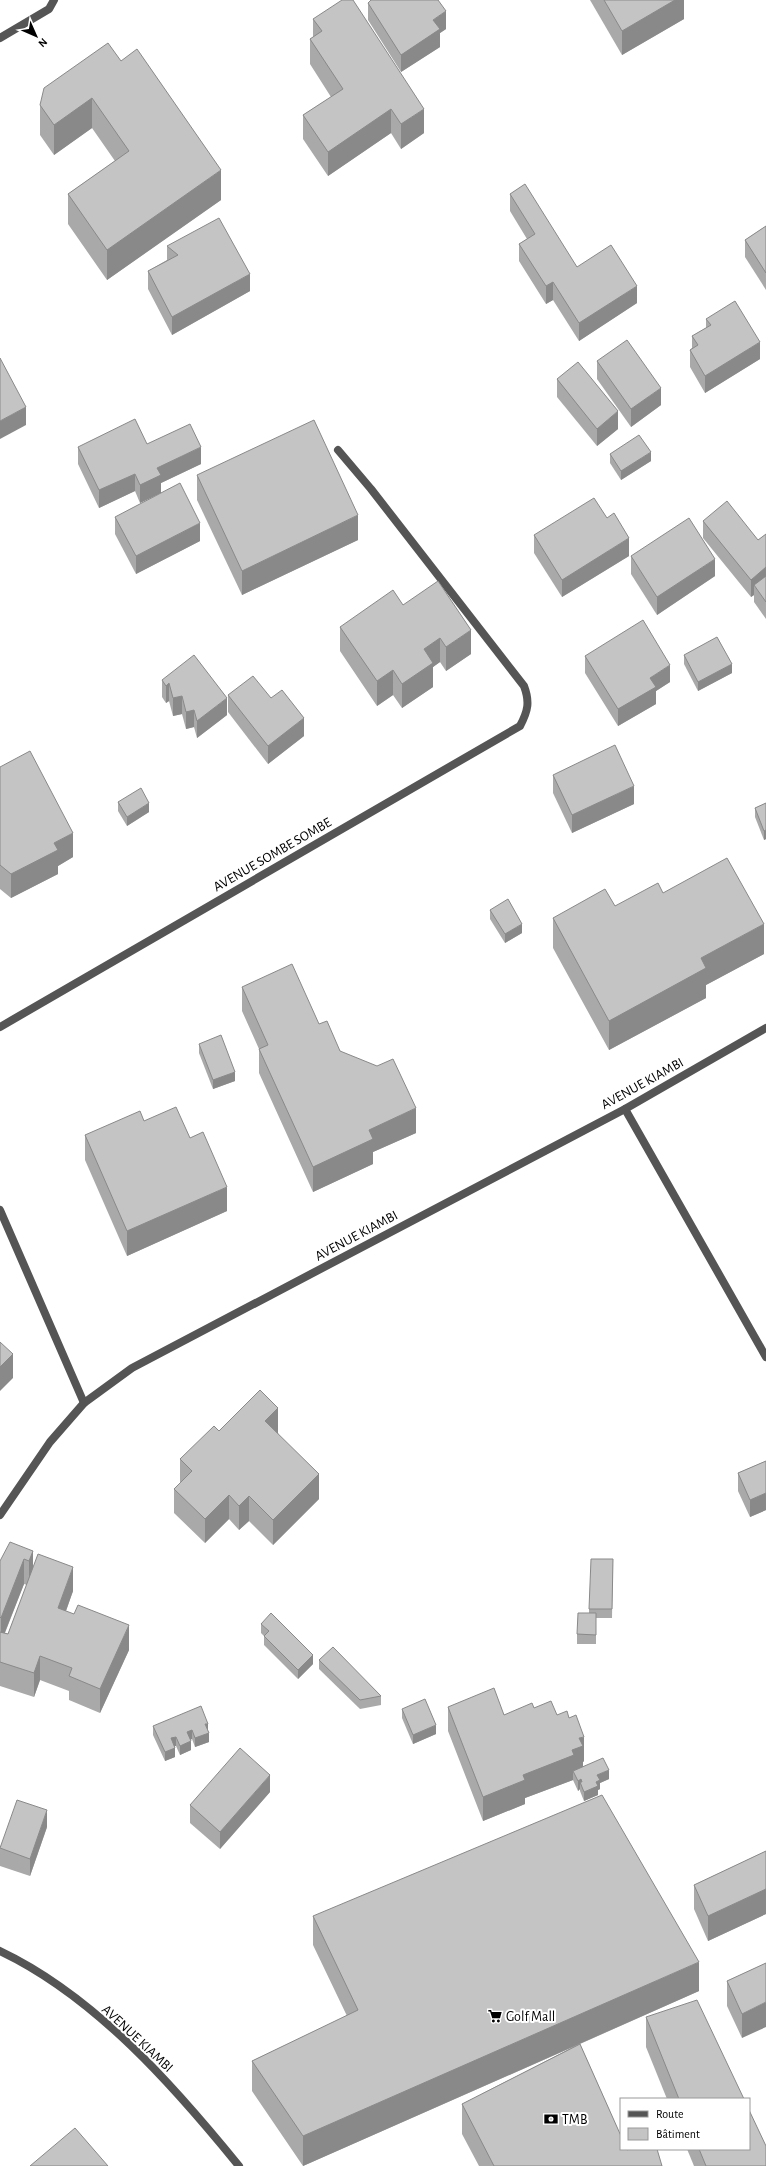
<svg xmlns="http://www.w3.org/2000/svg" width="766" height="2166" viewBox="0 0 766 2166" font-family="'Alegreya Sans',sans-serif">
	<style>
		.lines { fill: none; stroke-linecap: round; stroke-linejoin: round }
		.street { stroke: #555; stroke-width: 8 }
		.wall { fill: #a9a9a9; fill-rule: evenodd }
		.shaded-wall { fill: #898989 }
		.building { fill: #c4c4c4; stroke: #898989 }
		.labels { text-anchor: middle; stroke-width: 4; stroke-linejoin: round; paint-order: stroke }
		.street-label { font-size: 14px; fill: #000; stroke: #fff }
		.poi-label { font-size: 14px; fill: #000; stroke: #fff; text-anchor: start }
	</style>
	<rect width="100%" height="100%" fill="#fff"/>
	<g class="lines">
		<g class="street">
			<path d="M0 38 49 9 54 0"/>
			<path d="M0 1027 520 726C528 711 530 702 524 686L371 489 338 450"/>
			<path d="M625 1109 766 1357"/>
			<path d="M0 1210 84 1403"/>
			<path d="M0 1515 50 1442 84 1403 132 1368 625 1109 766 1028"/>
			<path d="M0 1951C95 1996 174 2086 239 2166"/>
		</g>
	</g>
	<g class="wall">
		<path d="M590 0H684V19L622 55Z"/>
		<path d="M368 3 446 29 440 33V47L401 72 368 20Z"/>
		<path d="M313 19 424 133 401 149 391 133 328 176 303 139V115L331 97 310 64V39L313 37Z"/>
		<path d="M121 61 221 200 107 280 68 224V194L115 161 92 128 54 155 40 135V105Z"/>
		<path d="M510 194 577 267 637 303 579 341 553 300 546 304 519 261V244L527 239 510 211Z"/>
		<path d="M766 226V290L745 257V240Z"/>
		<path d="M167 246 250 291 172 335 148 289V271L167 260Z"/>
		<path d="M706 319 760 359 705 393 690 367V350L692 348V336L706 328Z"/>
		<path d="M597 361 661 405 631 427 597 379Z"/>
		<path d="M557 379 618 429 597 446 557 397Z"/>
		<path d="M147 444 201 464 161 483V493L140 503 135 491 99 508 78 464V447Z"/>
		<path d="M610 454 651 461 621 480 610 463Z"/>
		<path d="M197 475 358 540 242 595 197 500Z"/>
		<path d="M115 517 200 541 136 574 115 534Z"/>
		<path d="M703 521 758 540 766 534V619L754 602V595L751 597 703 538Z"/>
		<path d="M534 535 629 556 562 597 534 553Z"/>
		<path d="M631 556 715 576 657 615 631 574Z"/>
		<path d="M403 605 471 654 446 671 440 662 433 667V687L402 708 393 695 377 706 340 651V627Z"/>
		<path d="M684 655 732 673 698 691 684 664Z"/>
		<path d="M585 656 670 682 656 691V704L618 726 585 673Z"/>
		<path d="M162 680 227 715 197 738 194 727 186 729 182 714 173 716 169 701 166 703 162 697Z"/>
		<path d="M228 695 271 698 304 736 268 764 228 712Z"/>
		<path d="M0 767 73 857 58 866V874L11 898 0 889Z"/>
		<path d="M553 775 634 804 572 833 553 793Z"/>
		<path d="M118 802 149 812 127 826 118 811Z"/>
		<path d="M766 803V839L764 840 755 817V808Z"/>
		<path d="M663 893 764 954 706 985V998L609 1050 553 948V918L615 906Z"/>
		<path d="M490 910 522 933 505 943 490 919Z"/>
		<path d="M242 987 319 1024 340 1051 416 1133 373 1152V1164L313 1192 259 1073V1049L242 1011Z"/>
		<path d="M199 1044 235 1081 213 1089 199 1053Z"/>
		<path d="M144 1121 190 1138 227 1211 127 1256 85 1160V1135Z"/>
		<path d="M219 1431 278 1433 319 1499 273 1545 249 1521 239 1530 229 1519 205 1543 174 1513V1489L180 1483V1459Z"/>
		<path d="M766 1461V1510L750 1517 738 1491V1473Z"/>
		<path d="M33 1551V1567L73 1591 66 1611 129 1650 100 1713 69 1700V1691L40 1680 34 1697 0 1686V1561ZM24 1584 27 1585 8 1634 5 1633Z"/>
		<path d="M613 1559 612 1618H596V1644H577V1634L589 1613V1609Z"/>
		<path d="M261 1624 313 1664 298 1679 264 1645V1636L261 1633Z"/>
		<path d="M319 1660 381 1696V1705L360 1709 319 1669Z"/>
		<path d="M448 1707 504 1715 534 1708 557 1715 584 1761 583 1762V1767L609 1779 600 1783V1789L598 1790V1795L584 1801 580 1791V1789L578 1791 573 1780 525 1798V1804L483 1821 448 1731Z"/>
		<path d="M402 1709 436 1734 413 1744 402 1718Z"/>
		<path d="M153 1726 208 1731 209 1742 195 1747 192 1739 190 1740 191 1750 180 1755 176 1746H175V1757L165 1761 153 1735Z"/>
		<path d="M270 1792 220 1849 190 1823V1805Z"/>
		<path d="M47 1827 30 1876 0 1866V1848Z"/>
		<path d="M766 1851V1914L708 1941 694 1909V1885Z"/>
		<path d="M313 1916 699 1991 580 2044 627 2150 662 2166H479L462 2134V2104L573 2047 303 2166 252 2091V2061L347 2016 313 1945Z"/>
		<path d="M766 1963 742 2038 727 2006V1981Z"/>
		<path d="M646 2017 744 2099H667L646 2047Z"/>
		<path d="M687 2149H749L766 2166H694Z"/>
	</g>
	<g class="shaded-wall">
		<path d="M675 0H684V19L622 55V31Z"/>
		<path d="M446 11V29L440 33V47L401 72V55L433 20Z"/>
		<path d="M92 98V128L54 155V125Z"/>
		<path d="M391 109V133L328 176V152Z"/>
		<path d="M424 109V133L401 149V124Z"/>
		<path d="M221 170V200L107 280V250Z"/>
		<path d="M250 274V291L172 335V317Z"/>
		<path d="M553 282V300L546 304V286Z"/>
		<path d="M637 286V303L579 341V323Z"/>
		<path d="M760 342V359L705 393V376Z"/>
		<path d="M661 388V405L631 427V409Z"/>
		<path d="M26 407V425L0 439V421Z"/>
		<path d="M618 411V429L597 446V429Z"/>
		<path d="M201 447V464L161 483V493L140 503V485L157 468Z"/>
		<path d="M651 452V461L621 480V471Z"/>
		<path d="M135 474V491L99 508V490Z"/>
		<path d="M358 515V540L242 595V571Z"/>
		<path d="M200 523V541L136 574V556Z"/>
		<path d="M629 538V556L562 597V580Z"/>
		<path d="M715 559V576L657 615V597Z"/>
		<path d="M766 567V584L754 585V595L751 597V580Z"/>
		<path d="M471 630V654L446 671V647Z"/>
		<path d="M440 638V662L433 667V687L402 708V684L424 649Z"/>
		<path d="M732 664V673L698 691V682Z"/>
		<path d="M670 665V682L656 691V704L618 726V709L650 678Z"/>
		<path d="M393 670V695L377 706V681Z"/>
		<path d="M169 683V701L166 703V686Z"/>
		<path d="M182 696V714L173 716V698Z"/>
		<path d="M227 698V715L197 738V721Z"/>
		<path d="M194 710V727L186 729V712Z"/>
		<path d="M304 718V736L268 764V746Z"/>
		<path d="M634 786V804L572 833V815Z"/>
		<path d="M149 803V812L127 826V817Z"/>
		<path d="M766 830V839L764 840V831Z"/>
		<path d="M73 833V857L58 866V874L11 898V874L54 843Z"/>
		<path d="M522 924V933L505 943V934Z"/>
		<path d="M764 924V954L706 985V998L609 1050V1021L701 958Z"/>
		<path d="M235 1072V1081L213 1089V1080Z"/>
		<path d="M416 1108V1133L373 1152V1164L313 1192V1167L369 1130Z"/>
		<path d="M227 1187V1211L127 1256V1231Z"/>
		<path d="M13 1354V1378L0 1391V1367Z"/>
		<path d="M278 1408V1433L265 1445V1421Z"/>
		<path d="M319 1474V1499L273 1545V1520Z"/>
		<path d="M766 1493V1510L750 1517V1500Z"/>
		<path d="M229 1495V1519L205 1543V1519Z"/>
		<path d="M249 1496V1521L239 1530V1506Z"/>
		<path d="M33 1551V1575L29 1586V1561Z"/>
		<path d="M24 1559V1584L1 1642V1618Z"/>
		<path d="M73 1567V1591L58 1633V1608Z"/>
		<path d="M129 1625V1650L100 1713V1689Z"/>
		<path d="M313 1655V1664L298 1679V1670Z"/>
		<path d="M40 1656V1680L34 1697V1673Z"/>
		<path d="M205 1724H208V1733Z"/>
		<path d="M436 1725V1734L413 1744V1735Z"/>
		<path d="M192 1730V1739L187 1741V1732Z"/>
		<path d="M209 1733V1742L195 1747V1738Z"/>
		<path d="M176 1737V1746L171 1747V1738Z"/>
		<path d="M584 1737V1761L583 1762V1771H573V1780L525 1798V1804L483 1821V1797L523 1775 572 1750 579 1738Z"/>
		<path d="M191 1741V1750L180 1755V1746Z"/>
		<path d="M175 1748V1757L165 1761V1752Z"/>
		<path d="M609 1770V1779L600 1783V1789L598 1790V1795L584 1801V1792L597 1775Z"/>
		<path d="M270 1775V1792L220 1849V1832Z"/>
		<path d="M581 1779V1785L580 1782V1789L578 1791V1781Z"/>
		<path d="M47 1810V1827L30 1876V1859Z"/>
		<path d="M766 1889V1914L708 1941V1916Z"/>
		<path d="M699 1962V1991L303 2166V2136Z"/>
		<path d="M766 2002V2027L742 2038V2014Z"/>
	</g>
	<g class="building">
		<path d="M342 0H353L424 109 401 124 391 109 328 152 303 115 343 89 310 39 322 31 313 19Z"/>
		<path d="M371 0H438L446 11 433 20 440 29 401 55 368 3Z"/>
		<path d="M604 0H675L622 31Z"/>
		<path d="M108 43 121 61 137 49 221 170 107 250 68 194 129 151 92 98 54 125 40 105 44 88Z"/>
		<path d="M525 184 577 267 611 245 637 286 579 323 553 282 546 286 519 244 535 234 510 194Z"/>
		<path d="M219 218 250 274 172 317 148 271 178 255 167 246Z"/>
		<path d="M766 226V273L745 240Z"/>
		<path d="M735 301 760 342 705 376 690 350 698 345 692 336 711 325 706 319Z"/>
		<path d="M627 340 661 388 631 409 597 361Z"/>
		<path d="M0 358 26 407 0 421Z"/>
		<path d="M578 362 618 411 597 429 557 379Z"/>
		<path d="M135 419 147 444 190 424 201 447 157 468 161 475 140 485 135 474 99 490 78 447Z"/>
		<path d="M314 420 358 515 242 571 197 475Z"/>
		<path d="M639 435 651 452 621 471 610 454Z"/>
		<path d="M180 483 200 523 136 556 115 517Z"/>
		<path d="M594 498 607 518 614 513 629 538 562 580 534 535Z"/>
		<path d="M727 501 758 540 766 534V567L751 580 703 521Z"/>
		<path d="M689 518 715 559 657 597 631 556Z"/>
		<path d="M766 576V602L754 585Z"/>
		<path d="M438 581 471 630 446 647 440 638 424 649 433 663 402 684 393 670 377 681 340 627 393 590 403 605Z"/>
		<path d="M643 620 670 665 650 678 656 687 618 709 585 656Z"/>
		<path d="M717 637 732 664 698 682 684 655Z"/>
		<path d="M194 655 227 698 197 721 194 710 186 712 182 696 173 698 169 683 166 686 162 680Z"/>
		<path d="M253 676 271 698 282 690 304 718 268 746 228 695Z"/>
		<path d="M615 745 634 786 572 815 553 775Z"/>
		<path d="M30 751 73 833 54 843 58 850 11 874 0 865V767Z"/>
		<path d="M141 788 149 803 127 817 118 802Z"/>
		<path d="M766 803V830L764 831 755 808Z"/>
		<path d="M727 858 764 924 701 958 706 968 609 1021 553 918 605 889 615 906 658 883 663 893Z"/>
		<path d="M508 899 522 924 505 934 490 910Z"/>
		<path d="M292 964 319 1024 327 1021 340 1051 377 1066 393 1059 416 1108 369 1130 373 1139 313 1167 259 1049 268 1045 242 987Z"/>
		<path d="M221 1035 235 1072 213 1080 199 1044Z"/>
		<path d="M176 1107 190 1138 203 1132 227 1187 127 1231 85 1135 140 1111 144 1121Z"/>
		<path d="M0 1342 13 1354 0 1367Z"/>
		<path d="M260 1390 278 1408 265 1421 319 1474 273 1520 249 1496 239 1506 229 1495 205 1519 174 1489 192 1471 180 1459 214 1426 219 1431Z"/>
		<path d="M766 1461V1493L750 1500 738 1473Z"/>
		<path d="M10 1542 33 1551 29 1561 24 1559 1 1618 0 1617V1561Z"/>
		<path d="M38 1554 73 1567 58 1608 74 1614 78 1605 129 1625 100 1689 69 1676 72 1668 40 1656 34 1673 0 1662V1632L8 1634Z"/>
		<path d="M591 1559H613L612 1609H589Z"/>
		<path d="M271 1613 313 1655 298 1670 264 1636 269 1631 261 1624Z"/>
		<path d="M578 1613H596V1635L577 1634Z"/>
		<path d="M333 1647 381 1696 360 1700 319 1660Z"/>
		<path d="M494 1688 504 1715 532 1703 534 1708 551 1701 557 1715 567 1711 569 1718 576 1715 584 1737 579 1738 583 1746 572 1750 574 1755 523 1775 525 1780 483 1797 448 1707Z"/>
		<path d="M425 1699 436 1725 413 1735 402 1709Z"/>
		<path d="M201 1706 208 1724H205L209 1733 195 1738 192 1730 187 1732 191 1741 180 1746 176 1737 171 1738 175 1748 165 1752 153 1726Z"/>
		<path d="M240 1748 270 1775 220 1832 190 1805Z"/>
		<path d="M603 1758 609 1770 597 1775 600 1780 596 1782 598 1786 584 1792 580 1782H582L581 1779 578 1781 573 1771Z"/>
		<path d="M602 1795 699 1962 303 2136 252 2061 358 2010 313 1916Z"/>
		<path d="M17 1800 47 1810 30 1859 0 1848Z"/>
		<path d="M766 1851V1889L708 1916 694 1885Z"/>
		<path d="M766 1963V2002L742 2014 727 1981Z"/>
		<path d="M697 2000 744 2099H679L646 2017Z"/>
		<path d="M580 2044 621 2136V2149H627V2150L629 2149H657L662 2166H494L462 2104Z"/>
		<path d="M749 2110 766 2146V2166H706L699 2149H749Z"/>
		<path d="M75 2128 108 2166H30Z"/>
	</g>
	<defs>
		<symbol id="supermarket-bare" viewBox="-9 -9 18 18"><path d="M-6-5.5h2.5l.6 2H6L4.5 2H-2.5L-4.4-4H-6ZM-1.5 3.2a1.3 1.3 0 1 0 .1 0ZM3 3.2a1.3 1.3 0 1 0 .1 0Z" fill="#000" stroke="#fff" stroke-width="2.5" paint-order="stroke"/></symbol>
		<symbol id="bank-bare" viewBox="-9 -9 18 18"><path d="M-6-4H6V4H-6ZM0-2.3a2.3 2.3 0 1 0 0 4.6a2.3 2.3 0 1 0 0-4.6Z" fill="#000" stroke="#fff" stroke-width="2.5" paint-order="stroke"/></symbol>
	</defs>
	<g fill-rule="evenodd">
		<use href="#supermarket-bare" x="485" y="2006" width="20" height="20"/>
		<use href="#bank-bare" x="541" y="2109" width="20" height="20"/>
	</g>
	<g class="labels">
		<g class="street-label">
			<text transform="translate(272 854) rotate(-30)" y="5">AVENUE SOMBE SOMBE</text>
			<text transform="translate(642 1083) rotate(-29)" y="5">AVENUE KIAMBI</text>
			<text transform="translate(356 1235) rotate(-28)" y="5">AVENUE KIAMBI</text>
			<text transform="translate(138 2038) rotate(43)" y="5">AVENUE KIAMBI</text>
		</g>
		<g class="poi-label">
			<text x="506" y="2021">Golf Mall</text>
			<text x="562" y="2124">TMB</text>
		</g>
	</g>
	<rect x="620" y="2098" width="130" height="52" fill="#ffffff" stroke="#999999"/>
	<rect x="628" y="2111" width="20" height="6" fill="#555555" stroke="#999999"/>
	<text x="656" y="2118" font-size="12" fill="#000000">Route</text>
	<rect x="628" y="2128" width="20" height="12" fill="#c4c4c4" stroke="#999999"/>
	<text x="656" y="2138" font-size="12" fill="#000000">Bâtiment</text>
	<g transform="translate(36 36) rotate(135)" stroke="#ffffff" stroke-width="3" paint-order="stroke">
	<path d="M0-3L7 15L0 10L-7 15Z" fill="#000000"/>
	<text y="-6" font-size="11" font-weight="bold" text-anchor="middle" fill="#000000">N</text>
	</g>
</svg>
